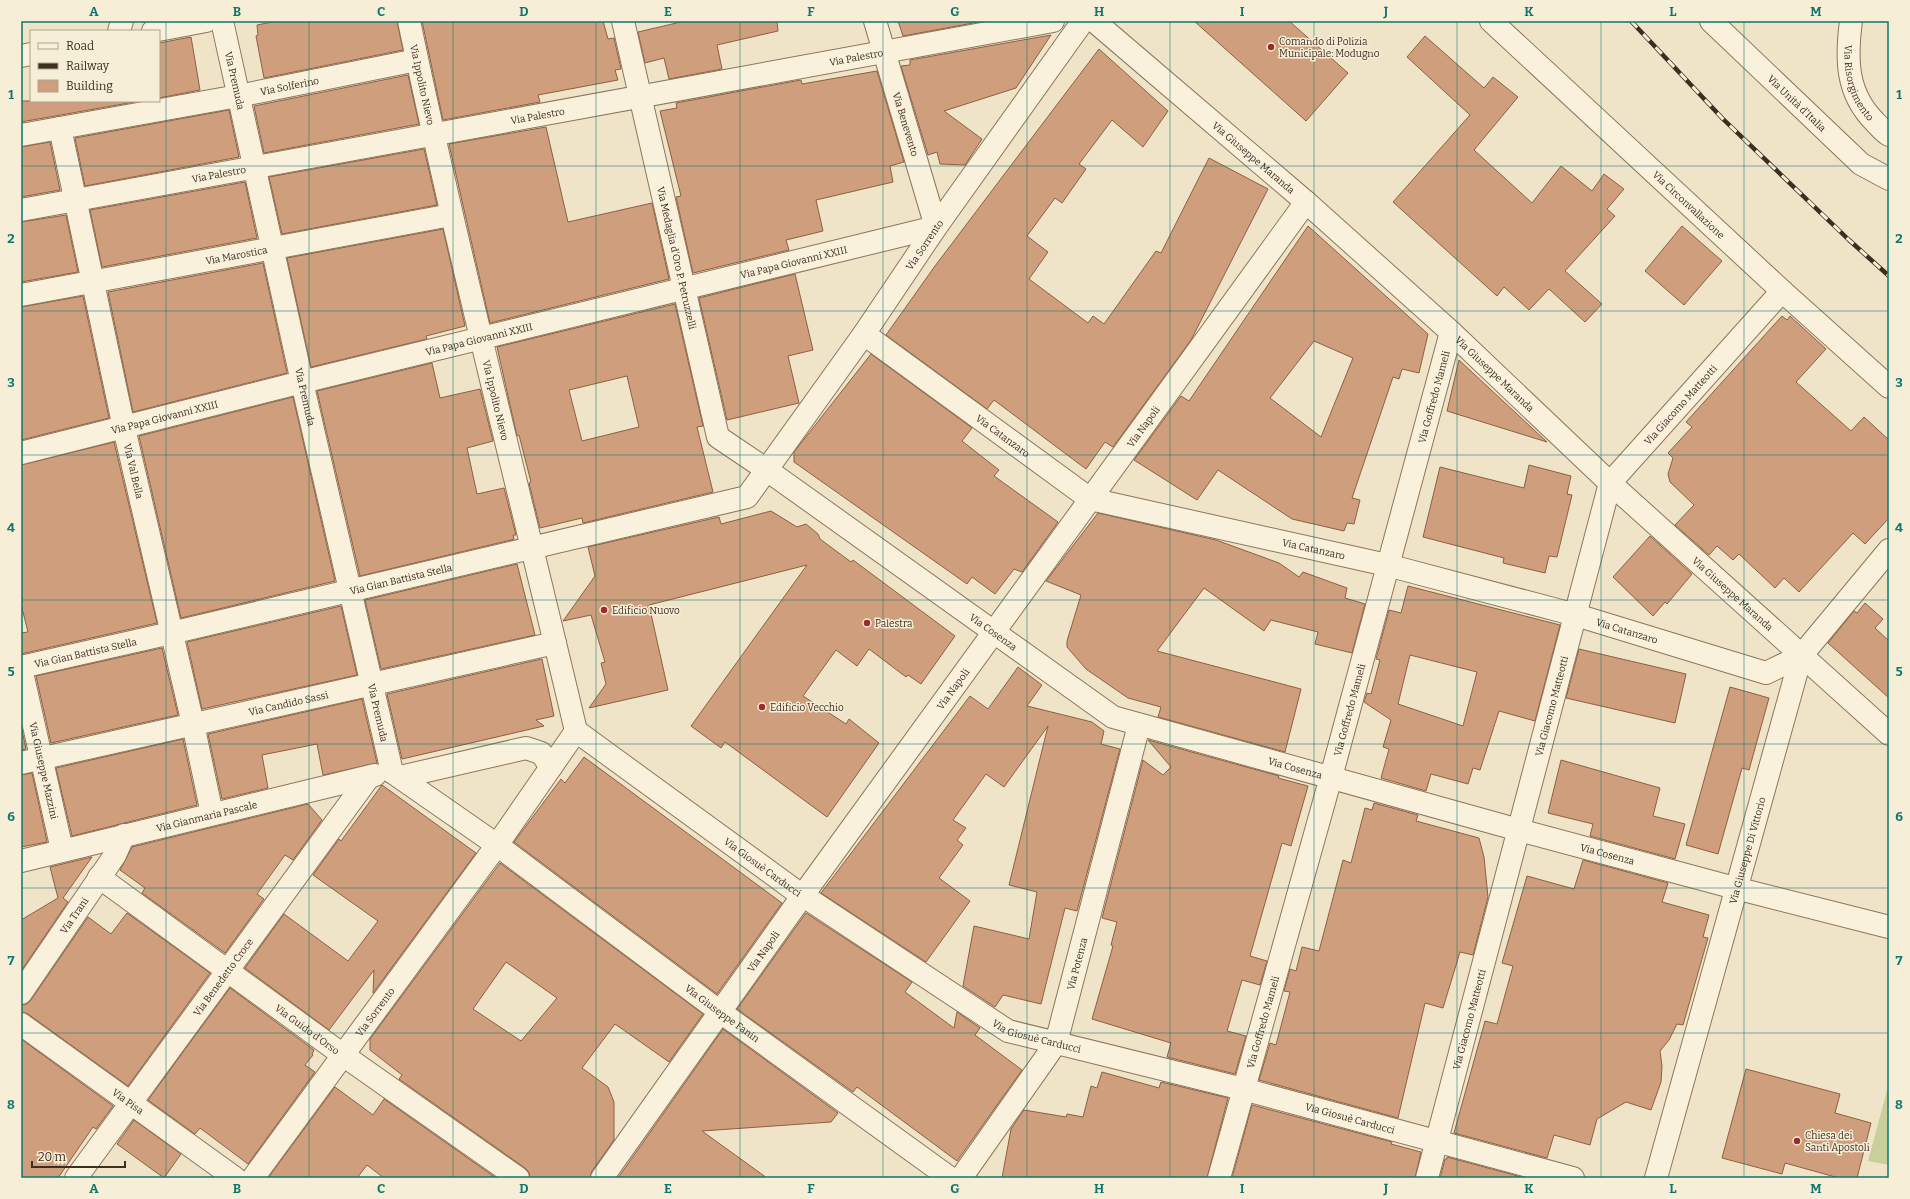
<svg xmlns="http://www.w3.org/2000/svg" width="1910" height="1199" viewBox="0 0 1910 1199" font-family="Bitter,serif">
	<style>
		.green { fill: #c9cf9b }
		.building { fill: #cf9f7d; stroke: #8d5f41; fill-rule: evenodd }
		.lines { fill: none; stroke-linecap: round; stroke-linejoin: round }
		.minor-casing { stroke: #8d765c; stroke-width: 24 }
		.tertiary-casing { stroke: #8d765c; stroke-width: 24 }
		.minor { stroke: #faf1dc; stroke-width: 22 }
		.tertiary { stroke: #faf1dc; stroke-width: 22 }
		.rail-casing { stroke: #3d2e20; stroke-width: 4.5 }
		.rail { stroke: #f7eed8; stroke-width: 3; stroke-dasharray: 9; stroke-linecap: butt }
		.grid { fill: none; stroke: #0f766e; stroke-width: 1; stroke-opacity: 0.55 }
		.poi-dot { fill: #9e2a2b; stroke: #f7eed8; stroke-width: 1.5 }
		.labels { text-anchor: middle; stroke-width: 3; stroke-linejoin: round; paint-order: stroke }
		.poi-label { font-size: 10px; fill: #3d2e20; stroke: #f7eed8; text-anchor: start }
		.street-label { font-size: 10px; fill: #3d2e20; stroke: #f7eed8 }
		.neatline { fill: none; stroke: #0f766e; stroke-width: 1.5 }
		.grid-label { font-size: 13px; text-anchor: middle; font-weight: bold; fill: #0f766e }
	</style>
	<rect width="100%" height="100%" fill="#f0e4c8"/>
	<path class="green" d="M1889 1083V1165L1868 1161Z"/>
	<g class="building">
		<path d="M277 21H397L403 50 264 78 256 36 258 35 257 25Z"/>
		<path d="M422 21H603L608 39 614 38 621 69 615 70 618 80 538 95 540 102 443 120Z"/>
		<path d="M685 21H777L778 31 717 45 722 69 669 79 664 58 645 63 638 32Z"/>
		<path d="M898 21H984L903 36Z"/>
		<path d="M1194 21H1289L1348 73 1306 121Z"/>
		<path d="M1051 35 1016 88 944 111 982 139 965 165 940 164 937 152 928 155 901 66 910 65V60Z"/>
		<path d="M1425 36 1484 88 1493 77 1518 97 1474 150 1532 203 1561 166 1592 191 1604 174 1624 189 1607 209 1615 216 1565 271 1602 304 1585 322 1549 289 1529 310 1504 287 1497 296 1393 202 1470 115 1407 57Z"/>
		<path d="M191 37 200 90 159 98V43Z"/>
		<path d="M1099 49 1168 111 1143 147 1112 120 1079 164 1086 169 1062 203 1055 198 1027 236 1048 252 1029 279 1088 323 1093 316 1104 324 1156 251 1161 253 1209 158 1268 189 1191 340 1113 447 1105 442 1086 469 994 400 987 409 886 335 935 266Z"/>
		<path d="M877 71 904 162 890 166 893 182 816 200 823 231 786 240 789 250 693 273 676 197 681 196 660 111 677 108 676 103 801 80 802 84Z"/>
		<path d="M408 75 419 124 264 153 254 106Z"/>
		<path d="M21 101H140L21 122Z"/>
		<path d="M229 110 239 157 85 186 75 138Z"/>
		<path d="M546 127 568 222 652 203 669 279 490 323 449 144Z"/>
		<path d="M50 142 60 190 21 197V147Z"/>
		<path d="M424 149 437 205 282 234 269 177Z"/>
		<path d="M245 182 257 238 102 267 90 210Z"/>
		<path d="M66 215 78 272 21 282V222Z"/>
		<path d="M1308 226 1428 334 1419 373 1402 369 1399 379 1393 377 1352 498 1360 500 1354 524 1347 523 1344 531 1292 519 1218 470 1197 500 1134 460 1181 396 1189 401ZM1314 341 1353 358 1321 437 1270 398Z"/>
		<path d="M1682 226 1722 261 1684 305 1645 271Z"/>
		<path d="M443 229 465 326 426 336 427 339 311 367 287 258Z"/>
		<path d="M263 263 287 373 133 412 108 292Z"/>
		<path d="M795 274 813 350 788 356 799 403 727 420 699 298Z"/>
		<path d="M83 296 109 418 21 440V307Z"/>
		<path d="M675 304 703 426 697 427 713 492 583 523 582 518 540 528 529 483 531 482 519 435 517 436 497 347ZM627 376 639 427 582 441 569 390Z"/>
		<path d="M1782 316 1787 320 1790 316 1826 349 1796 382 1851 431 1864 417 1889 440V518L1865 544 1853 533 1799 592 1784 578 1775 588 1739 554 1733 560 1717 546 1709 555 1675 525 1694 505 1670 482 1668 474 1673 458 1668 453 1692 427 1686 422Z"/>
		<path d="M871 354 972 428 962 441 999 470 994 476 1058 522 1022 572 1014 569 995 594 972 577 967 584 794 462V452Z"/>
		<path d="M1459 360 1547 442 1447 411Z"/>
		<path d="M432 363 440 398 480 389 493 441 467 448 477 494 504 488 516 535H513L514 539 511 540 360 576 317 391Z"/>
		<path d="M293 397 335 581 181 618 139 436Z"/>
		<path d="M114 442 157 623 21 654V633L28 632 21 604V465Z"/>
		<path d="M1529 465 1571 476 1567 494 1572 495 1557 557 1549 556 1545 573 1503 563 1504 558 1423 537 1440 467 1524 488Z"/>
		<path d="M771 511 797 527 806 524 818 534 820 539 851 562 853 560 955 636 921 684 908 675 906 677 869 649 857 666 836 650 803 696 846 724 849 719 879 743 827 817 725 742 721 748 691 726 807 565 649 605 668 690 589 708 606 684 601 663 605 662 591 615 563 621 595 576 588 547 719 517 721 524Z"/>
		<path d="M1098 513 1216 540 1279 563 1299 577 1303 572 1347 588 1345 598 1365 604 1352 653 1315 644 1318 632 1271 620 1264 631 1204 588 1157 651 1301 689 1285 752 1158 717 1161 707 1128 698 1086 669 1067 647V641L1081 595 1046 581Z"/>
		<path d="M1650 536 1692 574 1667 604 1665 602 1653 616 1613 577Z"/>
		<path d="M517 564 535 635 381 669 365 600Z"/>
		<path d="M1408 586 1560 625 1535 721 1499 711 1480 770 1473 768 1468 784 1431 774 1426 791 1381 778 1389 749 1383 747 1391 720 1364 702 1367 693 1371 694 1380 660 1376 659 1389 610 1401 613ZM1410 655 1477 672 1463 726 1398 704Z"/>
		<path d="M1865 603 1883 619 1875 628 1889 641V698L1828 643 1854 611 1857 613Z"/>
		<path d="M341 606 357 675 202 709 187 642Z"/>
		<path d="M162 648 178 715 51 743 36 676Z"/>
		<path d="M1579 649 1686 674 1675 723 1566 698Z"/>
		<path d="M542 659 554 716 536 720 544 726 402 759 387 694Z"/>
		<path d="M1018 667 1042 685 1027 706 1092 722 1104 731 1101 744 1120 749 1077 911 1065 908 1041 1004 1003 995 995 1007 963 986 974 926 1029 939 1037 892 1009 885 1048 726 1004 787 986 774 953 820 966 828 957 840 963 845 939 878 970 901 926 962 821 893 970 696 988 709Z"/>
		<path d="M1730 687 1769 698 1749 770 1742 768 1718 854 1686 845Z"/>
		<path d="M362 699 377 763 323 775 317 744 262 755 268 788 222 799 208 734Z"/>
		<path d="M21 725 26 749 21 750Z"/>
		<path d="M183 739 197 805 72 836 56 768Z"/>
		<path d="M1148 740 1279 776 1278 778 1308 786 1291 846 1282 843 1250 956 1267 961 1260 985 1242 980 1227 1031 1246 1036 1235 1074 1167 1057 1171 1043 1092 1019 1113 946 1111 945 1117 922 1102 918 1143 760 1163 775 1171 767Z"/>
		<path d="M584 757 782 903 717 994 514 842 561 779 565 783Z"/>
		<path d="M1561 760 1660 788 1653 816 1685 824 1675 859 1590 836 1593 824 1548 813Z"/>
		<path d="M32 773 47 842 21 847V775Z"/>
		<path d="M382 785 476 853 373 993 374 970 329 1030 245 968 284 914 348 961 378 921 313 875 339 839 341 841Z"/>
		<path d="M1374 803 1418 815 1416 821 1479 838 1484 857 1488 897 1473 955 1460 952 1443 1008 1425 1003 1398 1118 1259 1080 1270 1043 1276 1045 1290 992 1284 991 1290 969 1296 971 1302 947 1319 951 1343 860 1351 863 1365 808 1372 810Z"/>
		<path d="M308 804 322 820 293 860 285 855 257 894 264 899 225 953 142 893 145 888 120 870 132 847Z"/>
		<path d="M92 857 63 898 68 902 21 971V920L58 898 50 867Z"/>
		<path d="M1583 860 1668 883 1662 902 1709 915 1703 937 1708 938 1683 1025 1677 1024 1669 1040 1660 1051 1662 1066 1661 1082 1651 1110 1626 1102 1597 1119 1590 1145 1554 1135 1547 1158 1454 1133 1485 1021 1497 1024 1513 966 1502 963 1527 876 1574 889Z"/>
		<path d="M500 863 703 1014 669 1062 615 1024 582 1068 608 1087 614 1102V1140L592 1171 590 1178H530L529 1172 525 1168 399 1079 402 1075 370 1050V1039ZM506 962 557 998 521 1041 473 1009Z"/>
		<path d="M127 913 210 973 128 1086 28 1014 21 1012V1005L27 1004 31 1000 88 917 111 934Z"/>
		<path d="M806 913 912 982 905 992 954 1028 957 1012 980 1028 975 1035 1022 1070 957 1161 857 1087 853 1092 737 1009Z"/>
		<path d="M230 988 314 1050 312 1054 313 1055 305 1065 315 1072 248 1164 200 1128 195 1134 148 1100Z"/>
		<path d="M723 1029 838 1113 831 1122 702 1131 767 1178H618Z"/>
		<path d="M21 1039 113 1106 96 1129 93 1127 58 1178H21Z"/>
		<path d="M1746 1069 1840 1094 1835 1113 1871 1123 1857 1178H1839L1785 1163 1782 1174 1722 1158Z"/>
		<path d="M1102 1072 1159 1088 1161 1082 1228 1098 1207 1178H1002L1011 1129 1024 1110 1066 1117 1067 1114 1083 1117 1091 1086 1097 1088Z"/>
		<path d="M335 1087 373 1115 384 1099 496 1178H384L367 1165 357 1178H268Z"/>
		<path d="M1252 1105 1392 1142 1391 1144 1421 1152 1415 1178H1232Z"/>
		<path d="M134 1120 181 1154 164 1178 117 1144Z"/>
		<path d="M1447 1157 1525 1178H1440L1445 1159H1447Z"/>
	</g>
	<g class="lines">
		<defs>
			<g id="minor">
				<path id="s1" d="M222 21 302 382 392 772"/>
				<path id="s2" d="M409 21C459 259 520 494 576 731"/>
				<path id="s3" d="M623 21 718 437 767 470 1113 717 1519 830 1735 888 1889 927"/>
				<path id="s4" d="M1094 21 1306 202 1451 332 1610 483 1889 734"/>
				<path id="s5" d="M1711 21 1861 164 1889 179"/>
				<path d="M119 31 122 21"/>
				<path d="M153 31 206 21"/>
				<path d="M21 56 31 54"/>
				<path id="s6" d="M60 128 124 428 193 724 212 814"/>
				<path id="s7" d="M21 135 238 96 417 60"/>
				<path id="s8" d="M21 210 1053 21"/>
				<path id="s9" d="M21 295 451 215"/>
				<path id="s10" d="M864 334 1090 499 1387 565 1576 615 1766 673 1801 656"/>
				<path id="s11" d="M21 453 302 382 936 227 875 21"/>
				<path id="s12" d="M21 667 171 633 747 497 864 334 936 227 1083 21"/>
				<path id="s13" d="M21 668 62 850"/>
				<path id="s14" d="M576 731 793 889 1008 1031 1243 1089 1573 1178"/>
				<path id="s15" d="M21 763 555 643"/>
				<path id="s16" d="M392 772 497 845 719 1011 950 1178"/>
				<path d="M400 777 526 748 541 753 551 767"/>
				<path id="s17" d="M21 861 375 775"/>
				<path id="s18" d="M99 877 343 1055 518 1178"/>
				<path id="s19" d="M21 993 115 855 124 835"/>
				<path id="s20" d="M21 1024 235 1178"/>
				<path id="s21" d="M76 1178 369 777"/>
				<path id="s22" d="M253 1178 497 845 576 731"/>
				<path id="s23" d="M602 1178 803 895 1306 202"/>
				<path id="s24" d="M961 1178 1056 1043 1139 725"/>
				<path id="s25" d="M1219 1178 1331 777 1451 332"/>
				<path id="s26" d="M1427 1178 1610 483 1782 291"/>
				<path id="s27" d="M1656 1178 1801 656 1889 550"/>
			</g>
			<g id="tertiary">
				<path id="s28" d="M1491 21 1782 291 1889 387"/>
				<path id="s29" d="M1851 21C1846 59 1846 93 1875 122 1879 126 1884 132 1889 135"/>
			</g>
		</defs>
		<use href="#minor" class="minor-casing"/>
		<use href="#tertiary" class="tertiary-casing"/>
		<use href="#minor" class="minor"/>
		<use href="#tertiary" class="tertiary"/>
		<defs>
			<path id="rail" d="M1631 21 1723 119 1849 240 1889 276"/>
		</defs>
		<use href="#rail" class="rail-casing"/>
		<use href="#rail" class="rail"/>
	</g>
	<path class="grid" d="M166 21V1178M309 21V1178M453 21V1178M596 21V1178M740 21V1178M883 21V1178M1027 21V1178M1170 21V1178M1314 21V1178M1457 21V1178M1601 21V1178M1744 21V1178M21 166H1889M21 311H1889M21 455H1889M21 600H1889M21 744H1889M21 888H1889M21 1033H1889"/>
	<g class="poi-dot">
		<circle cx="1271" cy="47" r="4"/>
		<circle cx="604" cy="610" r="4"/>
		<circle cx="867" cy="623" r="4"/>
		<circle cx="762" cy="707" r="4"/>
		<circle cx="1797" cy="1141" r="4"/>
	</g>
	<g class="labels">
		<g class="poi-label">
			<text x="1279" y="45">Comando di Polizia<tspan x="1279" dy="12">Municipale: Modugno</tspan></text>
			<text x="612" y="614">Edificio Nuovo</text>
			<text x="875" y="627">Palestra</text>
			<text x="770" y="711">Edificio Vecchio</text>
			<text x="1805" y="1139">Chiesa dei<tspan x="1805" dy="12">Santi Apostoli</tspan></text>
		</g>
		<g class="street-label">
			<text dy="4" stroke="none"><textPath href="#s8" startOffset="849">Via Palestro</textPath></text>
			<text dy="4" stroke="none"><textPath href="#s1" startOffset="61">Via Premuda</textPath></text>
			<text dy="4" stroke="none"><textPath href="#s29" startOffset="64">Via Risorgimento</textPath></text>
			<text dy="4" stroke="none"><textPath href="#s2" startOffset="65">Via Ippolito Nievo</textPath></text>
			<text dy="4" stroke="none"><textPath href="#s7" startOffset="273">Via Solferino</textPath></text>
			<text dy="4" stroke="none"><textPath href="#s5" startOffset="119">Via Unità d'Italia</textPath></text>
			<text dy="4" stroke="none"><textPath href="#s8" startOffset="525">Via Palestro</textPath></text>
			<text transform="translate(906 124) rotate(73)" y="4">Via Benevento</text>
			<text dy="4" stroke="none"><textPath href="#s4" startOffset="210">Via Giuseppe Maranda</textPath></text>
			<text dy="4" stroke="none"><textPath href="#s8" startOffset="201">Via Palestro</textPath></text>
			<text dy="4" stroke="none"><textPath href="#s28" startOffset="270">Via Circonvallazione</textPath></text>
			<text dy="4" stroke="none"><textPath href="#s12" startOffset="1054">Via Sorrento</textPath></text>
			<text dy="4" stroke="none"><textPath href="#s9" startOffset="219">Via Marostica</textPath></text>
			<text dy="4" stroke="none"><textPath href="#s3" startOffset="243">Via Medaglia d'Oro P. Petruzzelli</textPath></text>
			<text dy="4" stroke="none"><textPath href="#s11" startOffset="796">Via Papa Giovanni XXIII</textPath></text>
			<text dy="4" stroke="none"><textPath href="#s11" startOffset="472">Via Papa Giovanni XXIII</textPath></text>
			<text dy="4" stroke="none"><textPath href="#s4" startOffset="534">Via Giuseppe Maranda</textPath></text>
			<text dy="4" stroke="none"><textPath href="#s25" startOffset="810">Via Goffredo Mameli</textPath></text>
			<text dy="4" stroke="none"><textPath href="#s1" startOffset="385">Via Premuda</textPath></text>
			<text dy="4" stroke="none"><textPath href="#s2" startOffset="389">Via Ippolito Nievo</textPath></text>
			<text dy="4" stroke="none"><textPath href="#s26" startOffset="824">Via Giacomo Matteotti</textPath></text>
			<text dy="4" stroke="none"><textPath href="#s11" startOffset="148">Via Papa Giovanni XXIII</textPath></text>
			<text dy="4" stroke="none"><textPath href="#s23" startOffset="926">Via Napoli</textPath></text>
			<text dy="4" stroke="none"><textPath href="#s10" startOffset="172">Via Catanzaro</textPath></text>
			<text dy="4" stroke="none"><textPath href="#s6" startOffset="351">Via Val Bella</textPath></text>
			<text dy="4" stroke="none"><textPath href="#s10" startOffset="509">Via Catanzaro</textPath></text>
			<text dy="4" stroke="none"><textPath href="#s12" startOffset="390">Via Gian Battista Stella</textPath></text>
			<text dy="4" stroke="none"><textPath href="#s4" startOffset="858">Via Giuseppe Maranda</textPath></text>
			<text dy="4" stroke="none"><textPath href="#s10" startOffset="833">Via Catanzaro</textPath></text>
			<text dy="4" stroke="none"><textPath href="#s3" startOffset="764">Via Cosenza</textPath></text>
			<text dy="4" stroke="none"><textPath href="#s12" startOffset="66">Via Gian Battista Stella</textPath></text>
			<text dy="4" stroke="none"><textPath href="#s23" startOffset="602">Via Napoli</textPath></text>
			<text dy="4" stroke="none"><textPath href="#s15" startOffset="274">Via Candido Sassi</textPath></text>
			<text dy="4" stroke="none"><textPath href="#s26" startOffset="488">Via Giacomo Matteotti</textPath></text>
			<text dy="4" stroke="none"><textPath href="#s25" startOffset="486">Via Goffredo Mameli</textPath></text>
			<text dy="4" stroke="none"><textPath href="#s1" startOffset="709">Via Premuda</textPath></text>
			<text dy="4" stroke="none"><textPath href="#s3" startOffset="1100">Via Cosenza</textPath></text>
			<text dy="4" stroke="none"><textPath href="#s13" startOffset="105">Via Giuseppe Mazzini</textPath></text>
			<text dy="4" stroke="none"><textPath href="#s17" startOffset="191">Via Gianmaria Pascale</textPath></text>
			<text dy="4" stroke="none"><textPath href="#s27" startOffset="340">Via Giuseppe Di Vittorio</textPath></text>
			<text dy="4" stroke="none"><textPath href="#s3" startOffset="1424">Via Cosenza</textPath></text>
			<text dy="4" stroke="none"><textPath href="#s14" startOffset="231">Via Giosuè Carducci</textPath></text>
			<text dy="4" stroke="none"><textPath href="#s19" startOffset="94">Via Trani</textPath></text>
			<text dy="4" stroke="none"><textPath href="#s23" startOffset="278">Via Napoli</textPath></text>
			<text dy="4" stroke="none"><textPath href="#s24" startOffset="247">Via Potenza</textPath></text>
			<text dy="4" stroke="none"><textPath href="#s21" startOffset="249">Via Benedetto Croce</textPath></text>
			<text dy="4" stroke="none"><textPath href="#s22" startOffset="206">Via Sorrento</textPath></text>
			<text dy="4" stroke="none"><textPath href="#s16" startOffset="409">Via Giuseppe Fanin</textPath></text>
			<text dy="4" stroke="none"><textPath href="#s26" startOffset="164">Via Giacomo Matteotti</textPath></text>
			<text dy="4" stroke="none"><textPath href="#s25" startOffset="162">Via Goffredo Mameli</textPath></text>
			<text dy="4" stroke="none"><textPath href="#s18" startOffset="258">Via Guido d'Orso</textPath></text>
			<text dy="4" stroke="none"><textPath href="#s14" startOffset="555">Via Giosuè Carducci</textPath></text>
			<text dy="4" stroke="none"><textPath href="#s20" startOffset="132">Via Pisa</textPath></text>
			<text dy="4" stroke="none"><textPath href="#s14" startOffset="879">Via Giosuè Carducci</textPath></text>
		</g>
	</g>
	<rect width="1910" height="1199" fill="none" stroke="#f7eed8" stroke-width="44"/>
	<rect x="30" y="30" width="130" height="72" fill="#f7eed8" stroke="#ada18e"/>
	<rect x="38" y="43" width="20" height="6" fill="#faf1dc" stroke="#ada18e"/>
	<text x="66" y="50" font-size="12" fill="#3d2e20">Road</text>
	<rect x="38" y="63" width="20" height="6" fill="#3d2e20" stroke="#ada18e"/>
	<text x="66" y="70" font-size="12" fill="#3d2e20">Railway</text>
	<rect x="38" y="80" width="20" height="12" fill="#cf9f7d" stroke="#ada18e"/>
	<text x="66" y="90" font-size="12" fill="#3d2e20">Building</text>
	<path d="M32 1161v6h93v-6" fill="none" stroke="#3d2e20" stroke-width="2"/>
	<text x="38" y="1161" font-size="12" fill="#3d2e20" stroke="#f7eed8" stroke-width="3" paint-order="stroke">20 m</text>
	<rect x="22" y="22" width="1866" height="1155" class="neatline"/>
	<g class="grid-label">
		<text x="94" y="16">A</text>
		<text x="237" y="16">B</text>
		<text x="381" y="16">C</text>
		<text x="524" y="16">D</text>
		<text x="668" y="16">E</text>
		<text x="811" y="16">F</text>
		<text x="955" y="16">G</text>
		<text x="1099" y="16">H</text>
		<text x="1242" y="16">I</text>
		<text x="1386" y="16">J</text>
		<text x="1529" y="16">K</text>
		<text x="1673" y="16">L</text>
		<text x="1816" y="16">M</text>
		<text x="11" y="99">1</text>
		<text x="1899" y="99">1</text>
		<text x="11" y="243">2</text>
		<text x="1899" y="243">2</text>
		<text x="11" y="387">3</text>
		<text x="1899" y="387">3</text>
		<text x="11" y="532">4</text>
		<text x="1899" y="532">4</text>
		<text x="11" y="676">5</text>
		<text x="1899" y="676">5</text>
		<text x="11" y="821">6</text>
		<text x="1899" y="821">6</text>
		<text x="11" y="965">7</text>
		<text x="1899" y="965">7</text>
		<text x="11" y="1109">8</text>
		<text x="1899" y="1109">8</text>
		<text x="94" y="1193">A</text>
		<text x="237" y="1193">B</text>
		<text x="381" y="1193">C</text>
		<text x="524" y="1193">D</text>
		<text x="668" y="1193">E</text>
		<text x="811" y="1193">F</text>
		<text x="955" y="1193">G</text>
		<text x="1099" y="1193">H</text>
		<text x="1242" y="1193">I</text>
		<text x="1386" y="1193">J</text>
		<text x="1529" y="1193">K</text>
		<text x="1673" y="1193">L</text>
		<text x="1816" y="1193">M</text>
	</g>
</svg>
